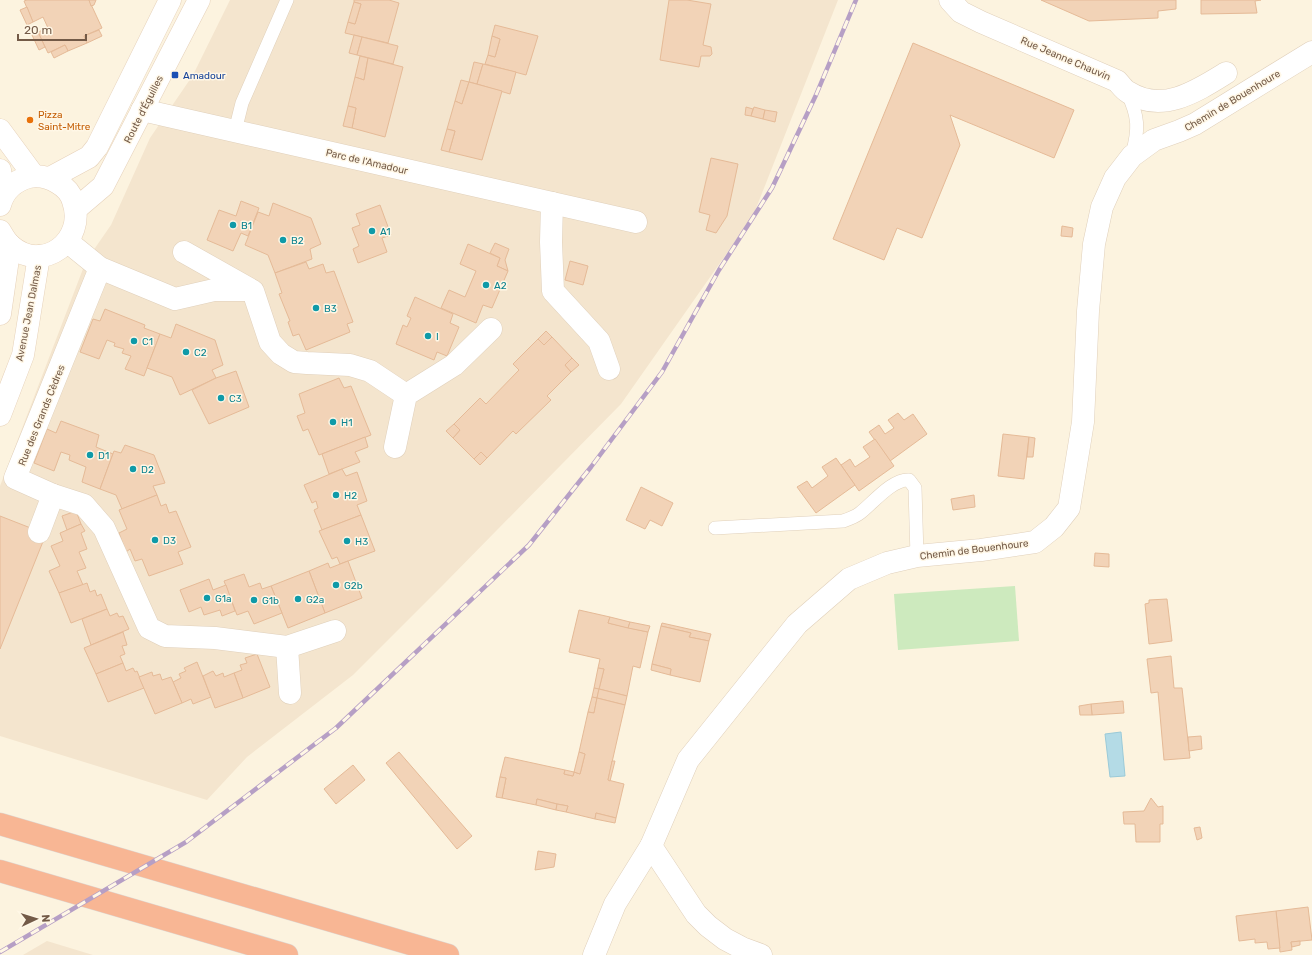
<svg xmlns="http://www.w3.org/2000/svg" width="1312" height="955" viewBox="0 0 1312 955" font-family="Rubik,sans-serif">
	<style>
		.residential { fill: #f4e5ce }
		.green { fill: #cdeabe }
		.water { fill: #b4dbe6; stroke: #9acad8 }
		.building { fill: #f2d3b7; stroke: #e5ba97 }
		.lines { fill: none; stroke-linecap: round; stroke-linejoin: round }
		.lane-casing { stroke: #e0d0bb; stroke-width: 14 }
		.street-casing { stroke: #e0d0bb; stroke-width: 23 }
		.secondary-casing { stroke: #e6d1b9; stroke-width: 23 }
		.highway-casing { stroke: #ddd7d3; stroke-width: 23 }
		.lane { stroke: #fff; stroke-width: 13 }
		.street { stroke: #fff; stroke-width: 22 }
		.secondary { stroke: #fff; stroke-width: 22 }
		.highway { stroke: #f8b694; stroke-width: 22 }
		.rail-casing { stroke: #b69fc5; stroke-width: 4.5 }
		.rail { stroke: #fff7e6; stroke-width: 3; stroke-dasharray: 9; stroke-linecap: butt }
		.transit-dot { fill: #1a4fb4; stroke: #fff7e6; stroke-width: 1.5 }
		.food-dot { fill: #e8710a; stroke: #fff7e6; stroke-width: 1.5 }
		.culture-dot { fill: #0f9aa8; stroke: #fff7e6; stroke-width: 1.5 }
		.labels { text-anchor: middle; stroke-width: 3; stroke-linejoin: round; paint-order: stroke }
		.street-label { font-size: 10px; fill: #735a47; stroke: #fff7e6 }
		.transit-label { font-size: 10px; fill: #164399; stroke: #fff7e6; text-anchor: start }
		.food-label { font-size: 10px; fill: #c56008; stroke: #fff7e6; text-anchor: start }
		.culture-label { font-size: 10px; fill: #0d838f; stroke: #fff7e6; text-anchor: start }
	</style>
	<rect width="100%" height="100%" fill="#fcf3df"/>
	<g class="residential">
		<path d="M230 0H838L753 216 621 404 443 585 353 675 247 757 207 800 0 736V486L86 261 111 225 150 138 193 75Z"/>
		<path d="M47 941 93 955H23Z"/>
	</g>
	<path class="green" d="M1015 586 1019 641 898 650 894 594Z"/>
	<path class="water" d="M1121 732 1125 776 1110 777 1105 734Z"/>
	<g class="building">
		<path d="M27 0H89L102 28 84 36 87 43 68 51 65 45 48 53 38 32 48 28 43 17 33 22 24 1Z"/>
		<path d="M89 0H96L94 5 91 6Z"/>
		<path d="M354 0H389L399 3 388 43 345 33 348 22 355 24 361 4 354 2Z"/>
		<path d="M669 0H687L711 4 703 45 711 47 712 54 710 56H701L699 67 660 60Z"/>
		<path d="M1041 0H1176V9L1158 11V18L1089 21Z"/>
		<path d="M1201 0H1261L1255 1 1257 13 1201 14Z"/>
		<path d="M354 2 361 4 355 24 348 22Z"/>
		<path d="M27 7 33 22 27 25 20 10Z"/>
		<path d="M495 25 538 36 526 75 485 64 488 55 495 57 500 39 492 36Z"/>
		<path d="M99 30 102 36 87 43 84 36Z"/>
		<path d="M38 32 45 47 39 50 32 35Z"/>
		<path d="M354 35 362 37 357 55 349 53Z"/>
		<path d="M492 36 500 39 495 57 488 55Z"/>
		<path d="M362 37 398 46 393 64 357 55Z"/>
		<path d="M913 43 1074 110 1054 158 950 115 960 145 922 238 897 228 884 260 833 239Z"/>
		<path d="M65 45 68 51 54 58 51 52Z"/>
		<path d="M360 56 368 58 364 80 355 77Z"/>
		<path d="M368 58 403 67 385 137 352 128 356 108 348 106 355 77 364 80Z"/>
		<path d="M474 62 483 64 477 84 469 82Z"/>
		<path d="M483 64 516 72 510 94 477 84Z"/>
		<path d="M461 80 469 82 462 104 455 101Z"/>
		<path d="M469 82 502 91 482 160 449 152 455 131 447 129 455 101 462 104Z"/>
		<path d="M348 106 356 108 352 128 343 126Z"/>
		<path d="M746 107 753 109 751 116 745 115Z"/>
		<path d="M754 107 765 110 763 119 751 116Z"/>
		<path d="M765 110 777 112 775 122 763 119Z"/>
		<path d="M447 129 455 131 449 152 441 150Z"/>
		<path d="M711 158 738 164 727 216 716 233 706 230 710 215 699 212Z"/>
		<path d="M241 201 259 208 248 236 241 233 233 251 207 240 219 210 236 216Z"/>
		<path d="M273 203 311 218 321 244 310 249 312 259 275 273 268 255 245 245 258 212 269 216Z"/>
		<path d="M380 205 391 235 382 238 387 252 358 263 353 249 359 246 352 228 360 225 356 214Z"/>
		<path d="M1062 226 1073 228 1072 237 1061 236Z"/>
		<path d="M495 243 509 249 505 260 508 271 497 266 500 258 490 253Z"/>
		<path d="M468 244 500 258 497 266 508 271 492 308 483 305 476 323 441 308 449 290 465 297 476 271 460 264Z"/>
		<path d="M570 261 588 266 583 285 565 280Z"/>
		<path d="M306 262 309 269 323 264 326 273 334 271 353 322 347 324 350 332 306 350 299 334 293 336 288 322 290 321 279 294 282 293 275 273Z"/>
		<path d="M415 297 453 314 450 323 459 327 447 356 437 352 434 360 396 344 403 325 407 327 411 318 407 316Z"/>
		<path d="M105 309 145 325 144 328 160 334 144 376 125 369 131 356 122 353 124 349 114 346 115 343 107 340 99 359 80 352 93 319 100 321Z"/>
		<path d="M176 324 215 340 223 365 212 370 216 378 180 395 172 377 147 368 160 334 171 338Z"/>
		<path d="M546 331 552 337 544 345 538 339Z"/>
		<path d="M552 337 572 358 565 365 571 372 547 396 551 400 516 434 513 431 487 458 481 452 474 459 453 438 460 430 454 424 480 398 486 404 519 370 513 364 538 339 544 345Z"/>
		<path d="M572 358 579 365 571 372 565 365Z"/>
		<path d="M236 371 249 407 209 424 192 390 216 378Z"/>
		<path d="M339 378 344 388 351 386 371 435 319 455 308 429 303 431 297 416 305 413 299 394Z"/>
		<path d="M898 413 904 420 913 414 927 434 890 461 869 432 879 425 885 434 894 428 888 420Z"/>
		<path d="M61 421 99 435 96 447 113 454 100 489 82 482 86 467 69 460 70 455 61 452 54 471 34 463 47 429 56 433Z"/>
		<path d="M454 424 460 430 453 438 446 431Z"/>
		<path d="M1003 434 1029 437 1024 479 998 476Z"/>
		<path d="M365 437 368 447 355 452 360 462 329 474 322 454Z"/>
		<path d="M1029 437 1035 438 1033 457H1027Z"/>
		<path d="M875 439 894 466 859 491 841 465 850 459 855 467 870 457 863 447Z"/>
		<path d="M125 445 154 455 165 483 153 486 157 495 122 509 116 495 100 489 114 451 121 453Z"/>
		<path d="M481 452 487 458 480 465 474 459Z"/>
		<path d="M836 458 855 485 816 513 797 487 807 481 812 488 828 476 822 467Z"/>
		<path d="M342 469 346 476 357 472 367 501 357 505 361 515 322 530 314 510 318 508 316 501 312 503 304 485Z"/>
		<path d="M641 487 673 503 662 526 650 520 645 529 626 520Z"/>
		<path d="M157 495 161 506 166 504 169 513 176 511 191 547 178 552 183 564 149 576 142 559 135 561 130 549 126 552 119 533 127 529 119 510Z"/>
		<path d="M974 495 975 507 953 510 951 499Z"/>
		<path d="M76 511 81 524 67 530 62 516Z"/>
		<path d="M361 515 375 551 340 564 337 557 332 559 319 531Z"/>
		<path d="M0 516 46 534 0 649Z"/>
		<path d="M81 524 85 531 81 533 87 549 79 552 86 568 77 571 83 585 59 593 49 571 60 566 51 546 63 541 60 533Z"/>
		<path d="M1095 553 1109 554V567L1094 566Z"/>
		<path d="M348 561 362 598 325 613 309 571 328 563 330 568Z"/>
		<path d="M309 571 325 613 288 628 271 586Z"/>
		<path d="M244 574 249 587 260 583 262 589 271 586 282 613 254 624 248 611 237 615 224 581Z"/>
		<path d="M209 579 213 590 226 585 235 611 222 616 220 610 204 615 201 607 189 612 180 590Z"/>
		<path d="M87 583 90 592 95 590 97 596 101 594 107 609 71 623 59 593Z"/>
		<path d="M1167 599 1172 641 1149 644 1145 604 1149 603V600Z"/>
		<path d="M107 609 110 616 117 613 119 617 123 616 129 629 91 645 82 619Z"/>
		<path d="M579 610 610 617 608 623 648 632 640 668 633 666 627 696 599 689 604 669 598 668 600 659 569 652Z"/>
		<path d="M610 617 630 622 628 628 608 623Z"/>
		<path d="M630 622 650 626 648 632 628 628Z"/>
		<path d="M662 623 711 634 709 641 689 637 691 633 661 626Z"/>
		<path d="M661 626 691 633 689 637 709 641 700 682 670 675 671 669 652 664Z"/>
		<path d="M123 632 127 645 122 646 125 654 120 656 123 663 96 674 84 648Z"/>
		<path d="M257 654 270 687 243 698 234 673 242 670 240 665 247 663 245 658Z"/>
		<path d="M1171 656 1174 688H1182L1190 758 1164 760 1158 692 1151 693 1147 659Z"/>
		<path d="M197 662 211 697 193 704 191 699 182 703 173 682 181 678 179 674 186 671 184 668Z"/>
		<path d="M123 663 126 671 133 668 135 672 137 671 144 688 108 702 96 674Z"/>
		<path d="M652 664 671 669 670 675 651 670Z"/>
		<path d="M598 668 604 669 599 689 594 688Z"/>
		<path d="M213 671 216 676 223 673 224 677 234 673 243 698 215 708 203 676Z"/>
		<path d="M152 672 153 676 160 674 162 680 171 677 182 703 155 714 139 677Z"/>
		<path d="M594 688 599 689 597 698 592 697Z"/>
		<path d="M599 689 627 696 625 705 597 698Z"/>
		<path d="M592 697 597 698 594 713 588 712Z"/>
		<path d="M597 698 625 705 608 780 624 784 616 818 596 813 595 819 566 812 568 806 557 804 537 799 536 805 502 798 506 778 500 777 505 757 565 770 564 774 573 776 574 772 580 774 585 754 579 752 588 712 594 713Z"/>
		<path d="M1123 701 1124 713 1092 715 1091 704Z"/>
		<path d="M1091 704 1092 715H1080L1079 706Z"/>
		<path d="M1201 736 1202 749 1189 751 1188 737Z"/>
		<path d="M399 752 472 836 457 849 386 763Z"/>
		<path d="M579 752 585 754 580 774 574 772Z"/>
		<path d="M612 761H615L610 781 608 780Z"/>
		<path d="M353 765 365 780 336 804 324 789Z"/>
		<path d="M565 770 574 772 573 776 564 774Z"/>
		<path d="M500 777 506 778 502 798 496 797Z"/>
		<path d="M1151 798 1158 807 1163 806V824H1160V842H1136L1135 824H1124L1123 812 1144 811Z"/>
		<path d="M537 799 557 804 556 810 536 805Z"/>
		<path d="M557 804 568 806 566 812 556 810Z"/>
		<path d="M596 813 616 818 615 823 595 819Z"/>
		<path d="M1200 827 1202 838 1197 840 1194 828Z"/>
		<path d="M538 851 556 854 554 867 535 870Z"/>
		<path d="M1308 907 1312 940 1291 942 1292 950 1280 952 1276 911Z"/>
		<path d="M1276 911 1280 948 1268 949 1267 942 1255 943V939L1239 941 1236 916Z"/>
		<path d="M1300 941V945L1292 947 1291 942Z"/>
	</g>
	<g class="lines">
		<defs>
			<g id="lane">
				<path d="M1127 92C1139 117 1139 129 1132 155"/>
				<path d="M235 131 242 103 287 0"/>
				<path d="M715 528 843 521C849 519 855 517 860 513 873 503 892 479 909 480L915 488 917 556"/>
			</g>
			<g id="street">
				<path d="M950 0 961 12 981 22 1117 81C1120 84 1124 90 1128 92 1162 114 1197 91 1226 73"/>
				<path d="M142 110 636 222"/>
				<path d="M552 203 551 242 553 291 599 341 609 369"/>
				<path d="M68 242 100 268 175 299 214 290H249"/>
				<path d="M184 252 253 291 270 342 281 354 294 362 307 363 350 365 370 371 406 395"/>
				<path d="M100 268 15 478 53 495 84 505 104 528 149 628 165 636 215 638 287 647 335 631"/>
				<path d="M395 447 406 395 454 365 491 329"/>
				<path d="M39 532 53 495"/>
				<path d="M287 647 290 693"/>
				<path d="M651 846 696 914 708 926 725 939 742 948 761 955"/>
				<path d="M594 955 615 904 651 846 688 760 797 624 849 579 887 563 917 556 981 550 1035 542 1054 527 1069 508 1083 422 1088 311 1094 244 1102 207 1115 178 1132 156 1154 140 1179 131 1195 124 1312 52"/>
			</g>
			<g id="secondary">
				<path d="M0 130 34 176"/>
				<path d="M0 170 3 196"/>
				<path d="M50 178 89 157 97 147 170 0"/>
				<path d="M0 205C4 190 14 181 29 177 39 175 50 178 58 183 65 187 71 194 73 201 87 240 43 274 11 246 6 242 3 236 0 231"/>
				<path d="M76 209 103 186 199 0"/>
				<path d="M0 314 10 245"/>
				<path d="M0 415 23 355 39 256"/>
			</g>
			<g id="highway">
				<path d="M0 824 448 955"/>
				<path d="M0 871 287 955"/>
			</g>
		</defs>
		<use href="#lane" class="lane-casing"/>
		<use href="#street" class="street-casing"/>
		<use href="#secondary" class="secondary-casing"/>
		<use href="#highway" class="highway-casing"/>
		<use href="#lane" class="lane"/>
		<use href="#street" class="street"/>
		<use href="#secondary" class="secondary"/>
		<use href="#highway" class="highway"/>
		<defs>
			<path id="rail" d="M0 952 186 842 336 728 529 545 591 467 662 372 719 270 772 188 816 95 856 0"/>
		</defs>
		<use href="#rail" class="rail-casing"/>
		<use href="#rail" class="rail"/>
	</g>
	<rect class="transit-dot" x="171" y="71" width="8" height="8" rx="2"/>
	<circle class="food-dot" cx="30" cy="120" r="4"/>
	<g class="culture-dot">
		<circle cx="233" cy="225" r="4"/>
		<circle cx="372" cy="231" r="4"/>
		<circle cx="283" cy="240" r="4"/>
		<circle cx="486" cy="285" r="4"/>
		<circle cx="316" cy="308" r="4"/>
		<circle cx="428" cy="336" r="4"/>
		<circle cx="134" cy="341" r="4"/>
		<circle cx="186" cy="352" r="4"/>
		<circle cx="221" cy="398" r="4"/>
		<circle cx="333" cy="422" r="4"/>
		<circle cx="90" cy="455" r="4"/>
		<circle cx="133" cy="469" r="4"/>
		<circle cx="336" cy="495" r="4"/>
		<circle cx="155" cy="540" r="4"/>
		<circle cx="347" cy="541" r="4"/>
		<circle cx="336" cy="585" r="4"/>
		<circle cx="207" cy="598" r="4"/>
		<circle cx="298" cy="599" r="4"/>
		<circle cx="254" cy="600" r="4"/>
	</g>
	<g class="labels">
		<g class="street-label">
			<text transform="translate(1066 58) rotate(23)" y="4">Rue Jeanne Chauvin</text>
			<text transform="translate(1232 100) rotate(-31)" y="4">Chemin de Bouenhoure</text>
			<text transform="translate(143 109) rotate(-63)" y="4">Route d'Éguilles</text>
			<text transform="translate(367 161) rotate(13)" y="4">Parc de l'Amadour</text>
			<text transform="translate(28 313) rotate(-79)" y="4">Avenue Jean Dalmas</text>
			<text transform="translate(41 415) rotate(-68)" y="4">Rue des Grands Cèdres</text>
			<text transform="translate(974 549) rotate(-7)" y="4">Chemin de Bouenhoure</text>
		</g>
		<g class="transit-label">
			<text x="183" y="79">Amadour</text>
		</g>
		<g class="food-label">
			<text x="38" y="118">Pizza<tspan x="38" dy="12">Saint-Mitre</tspan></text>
		</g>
		<g class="culture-label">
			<text x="241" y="229">B1</text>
			<text x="380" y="235">A1</text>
			<text x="291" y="244">B2</text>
			<text x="494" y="289">A2</text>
			<text x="324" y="312">B3</text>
			<text x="436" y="340">I</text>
			<text x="142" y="345">C1</text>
			<text x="194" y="356">C2</text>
			<text x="229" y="402">C3</text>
			<text x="341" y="426">H1</text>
			<text x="98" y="459">D1</text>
			<text x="141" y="473">D2</text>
			<text x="344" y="499">H2</text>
			<text x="163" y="544">D3</text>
			<text x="355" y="545">H3</text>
			<text x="344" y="589">G2b</text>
			<text x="215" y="602">G1a</text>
			<text x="306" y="603">G2a</text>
			<text x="262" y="604">G1b</text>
		</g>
	</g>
	<g transform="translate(36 919) rotate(86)" stroke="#fff7e6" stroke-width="3" paint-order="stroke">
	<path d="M0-3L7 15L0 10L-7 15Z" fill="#735a47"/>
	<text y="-6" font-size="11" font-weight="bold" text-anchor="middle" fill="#735a47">N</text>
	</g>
	<path d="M18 34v6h68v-6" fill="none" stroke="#735a47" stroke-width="2"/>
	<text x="24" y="34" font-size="12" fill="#735a47" stroke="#fff7e6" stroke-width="3" paint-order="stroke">20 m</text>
</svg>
